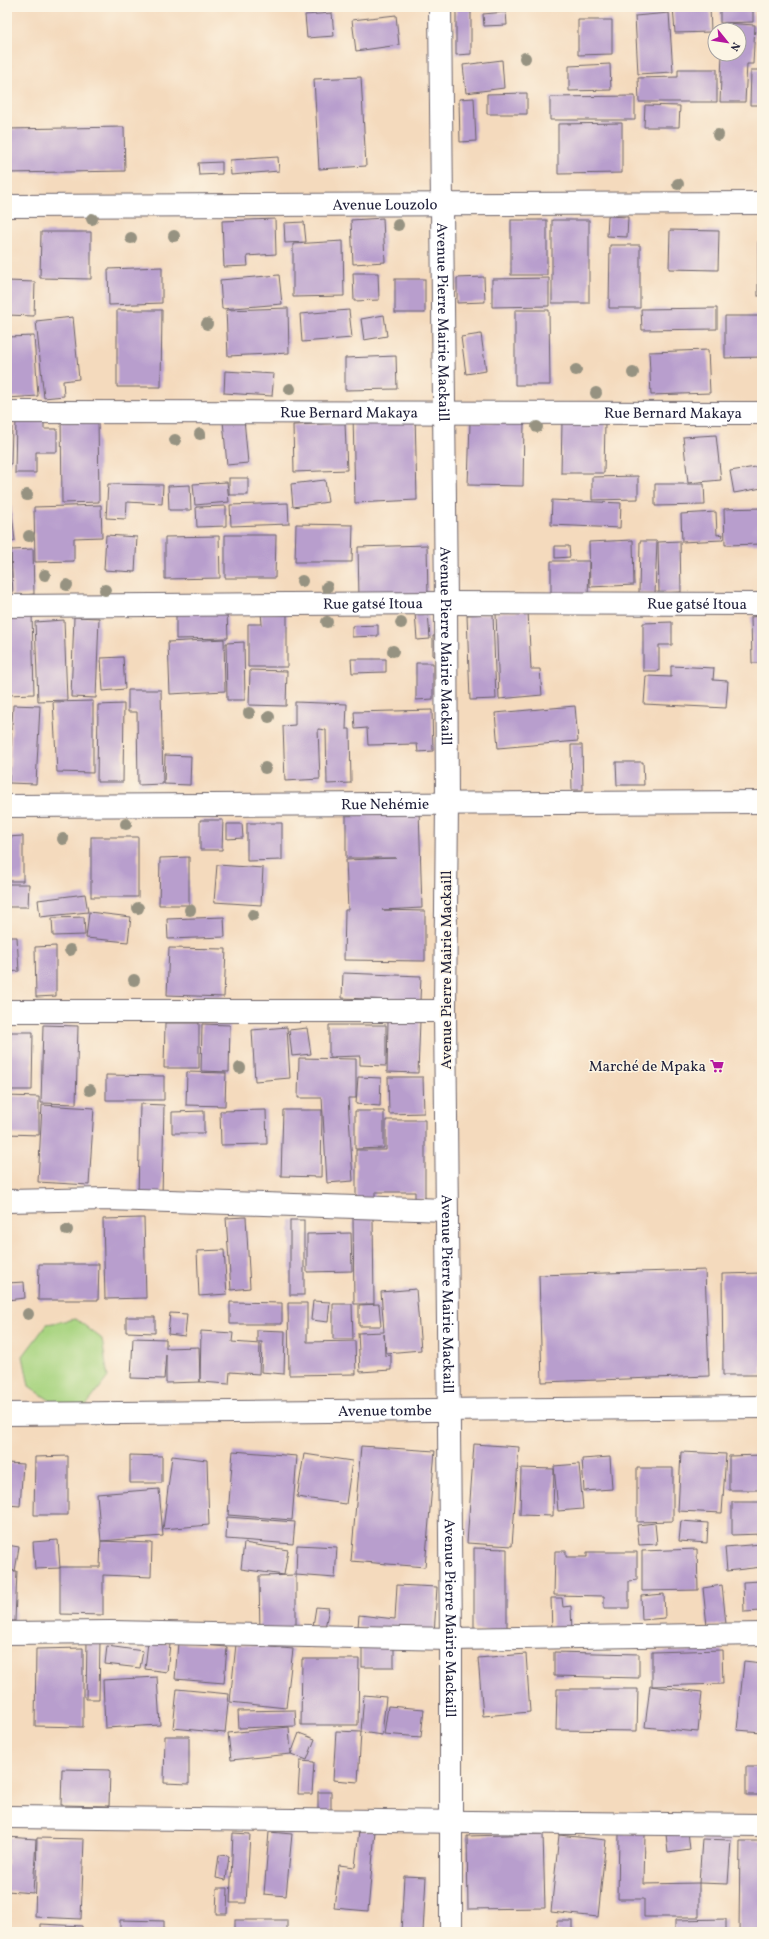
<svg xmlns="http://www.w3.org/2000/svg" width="769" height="1939" viewBox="0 0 769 1939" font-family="Vollkorn,serif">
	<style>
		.green { fill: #a8d480; stroke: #657b5e }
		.building { fill: #b89ecd }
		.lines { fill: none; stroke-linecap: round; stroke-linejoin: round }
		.street-casing { stroke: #6c6268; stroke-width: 24 }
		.street { stroke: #fff; stroke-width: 22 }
		.tree { fill: #969281 }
		.labels { text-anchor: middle; stroke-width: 3; stroke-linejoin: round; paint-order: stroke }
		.street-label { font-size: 15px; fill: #22223b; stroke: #fcf5e5 }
		.poi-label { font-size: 15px; fill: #22223b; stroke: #fcf5e5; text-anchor: end }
	</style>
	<rect width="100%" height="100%" fill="#fcf5e5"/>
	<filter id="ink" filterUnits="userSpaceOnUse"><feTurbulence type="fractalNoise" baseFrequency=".025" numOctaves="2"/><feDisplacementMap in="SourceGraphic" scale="8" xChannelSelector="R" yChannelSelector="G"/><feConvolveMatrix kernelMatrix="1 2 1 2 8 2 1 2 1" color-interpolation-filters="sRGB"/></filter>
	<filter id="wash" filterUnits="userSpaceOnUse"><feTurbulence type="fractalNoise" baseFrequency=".012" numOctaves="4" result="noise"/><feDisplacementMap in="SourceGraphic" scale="16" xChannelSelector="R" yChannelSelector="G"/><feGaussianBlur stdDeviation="0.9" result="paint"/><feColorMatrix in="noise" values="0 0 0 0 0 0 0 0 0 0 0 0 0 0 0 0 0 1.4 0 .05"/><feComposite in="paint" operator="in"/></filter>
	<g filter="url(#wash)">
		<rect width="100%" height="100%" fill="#f4dabd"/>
		<path class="green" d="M76 1319 102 1339 108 1377 83 1410 61 1408 29 1386 23 1356 47 1324Z"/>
		<g id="blocks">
			<g class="building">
				<path d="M673 7H710L711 32 675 33Z"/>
				<path d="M753 7V22L720 23V8Z"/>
				<path d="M456 8H471V54L456 55Z"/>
				<path d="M506 12 507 25 484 26 483 14Z"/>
				<path d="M332 13 334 36 307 38 305 15Z"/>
				<path d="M669 13 673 72 638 74 635 16Z"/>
				<path d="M396 15 399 45 356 51 352 20Z"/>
				<path d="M578 20H612V54L578 55Z"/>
				<path d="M724 23 755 25 753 64H747L745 102H720L722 54H739V30H723Z"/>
				<path d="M502 60 504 88 466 93 463 65Z"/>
				<path d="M610 64 611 90 569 91V66Z"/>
				<path d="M678 69H717V102H639L638 78 678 77Z"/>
				<path d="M751 70H762V105H750Z"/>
				<path d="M361 77 366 166 319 169 314 79Z"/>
				<path d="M527 93V114H487V94Z"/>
				<path d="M635 96V120H550V97Z"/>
				<path d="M474 98 476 141 460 142 459 99Z"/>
				<path d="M645 105 680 106 679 127H644Z"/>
				<path d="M622 123V173L558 174V124Z"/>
				<path d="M124 127 125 171 7 173V129Z"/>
				<path d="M278 157 279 171 231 175 230 160Z"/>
				<path d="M222 162V174L199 175 198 163Z"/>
				<path d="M608 216 628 217 627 237 607 236Z"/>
				<path d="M383 218 385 262 353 264 351 220Z"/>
				<path d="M275 219 276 254 247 256 248 266 224 267 222 221Z"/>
				<rect x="511" y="220" width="36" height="55"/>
				<rect x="552" y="220" width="37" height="83"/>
				<path d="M304 222 306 242 285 243 284 223Z"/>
				<path d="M670 230 719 231 718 270 669 269Z"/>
				<path d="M41 232H91V279L40 278Z"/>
				<path d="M343 241 344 296 293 297V244Z"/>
				<rect x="758" y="242" width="4" height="54"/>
				<path d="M610 245H640V308H609Z"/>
				<path d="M162 267V303L109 305 108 269Z"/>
				<path d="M353 273H378L379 300 354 301Z"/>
				<path d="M279 275 282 304 222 309 220 280Z"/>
				<path d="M484 277 485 302 457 303V278Z"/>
				<path d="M549 278V306L492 307V279Z"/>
				<rect x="395" y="279" width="30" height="34"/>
				<path d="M7 281 35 282 34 316 7 315Z"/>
				<path d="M288 308 289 353 228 356 226 310Z"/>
				<path d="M717 308V329L642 330 641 309Z"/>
				<path d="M117 310H162L161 387H117Z"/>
				<path d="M349 310 352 338 302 342 300 314Z"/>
				<path d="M515 310H549L550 385H515Z"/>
				<path d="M384 315 387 336 364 340 361 319Z"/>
				<path d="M725 316H762V357L725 358Z"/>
				<path d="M73 317 79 379 63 381 64 396 44 398 36 321Z"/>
				<path d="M481 334 486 371 466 374 461 337Z"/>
				<path d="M34 336 38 396 7 398V337Z"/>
				<path d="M708 350 710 393 651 395 649 352Z"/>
				<path d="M396 356 397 389 345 390V358Z"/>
				<path d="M225 371 274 374 272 396 224 393Z"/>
				<path d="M415 413 417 500 355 503 353 415Z"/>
				<path d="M98 416 99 502 62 503 61 417Z"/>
				<path d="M16 417H44V429H57V452H36V473H15Z"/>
				<path d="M244 419 248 463 227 465 223 421Z"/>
				<path d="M562 421 605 422 604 473H561Z"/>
				<path d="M470 422 524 423 523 486 468 485Z"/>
				<path d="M345 423 347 470 294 472 293 425Z"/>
				<path d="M7 426 12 427 11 464H7Z"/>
				<path d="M716 435 721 480 688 483 683 437Z"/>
				<path d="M762 466V488L734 493 730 471Z"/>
				<path d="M638 476V499L592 500V477Z"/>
				<rect x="229" y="478" width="19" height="17"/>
				<path d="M325 480 328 502 293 507 291 484Z"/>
				<path d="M227 482 229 502 195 505 193 484Z"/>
				<path d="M108 484 163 485 162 504 127 502 126 519 106 518Z"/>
				<path d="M655 484H704L705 505 655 506Z"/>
				<path d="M190 485 191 510H169L168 486Z"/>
				<path d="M552 500 621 503 620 528 551 525Z"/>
				<path d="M288 503 289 524 231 526 230 505Z"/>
				<path d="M7 504H11L15 541 7 542Z"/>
				<path d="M101 505 102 537 74 538V561L35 562 34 507Z"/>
				<path d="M226 506V526L197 527 196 507Z"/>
				<path d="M762 508V544L725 545 724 509Z"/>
				<path d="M716 512 717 535 723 534 722 540 682 542 681 514Z"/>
				<path d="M296 524 353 525 352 562H295Z"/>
				<path d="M106 535 137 537 135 572 104 570Z"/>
				<path d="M225 535H276L275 578H225Z"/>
				<path d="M219 536 220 578 165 579V537Z"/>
				<path d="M633 540 634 585 590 587 589 542Z"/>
				<path d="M640 541H657L655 594 639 593Z"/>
				<path d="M680 541 681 592 659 593 658 542Z"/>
				<rect x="7" y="544" width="4" height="49"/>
				<path d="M427 545 428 596 359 598 358 547Z"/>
				<path d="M555 546H569L570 557 555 558Z"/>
				<path d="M33 549 34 594 13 596 11 550Z"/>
				<path d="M551 561H589L588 598H551Z"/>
				<path d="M227 611 228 638 176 639V613Z"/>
				<path d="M528 611 531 669H540L542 695 499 699 496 613Z"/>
				<path d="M287 612V667H248V624H262L261 613Z"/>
				<path d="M428 612 430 639 417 640 415 613Z"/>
				<path d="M32 613 34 694 7 695V614Z"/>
				<path d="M493 614 496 699 470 700 467 615Z"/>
				<path d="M762 616V663H752L751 617Z"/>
				<path d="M74 617 99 618 96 698 71 697Z"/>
				<path d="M64 620 67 700 38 701 35 622Z"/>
				<path d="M672 622V645H659V671H643V623Z"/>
				<path d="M378 625V636L352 637V626Z"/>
				<path d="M440 635V655L433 656V636Z"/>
				<path d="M224 639 225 691 170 694 168 642Z"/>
				<path d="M244 642 245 700H227L226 643Z"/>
				<path d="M123 657 125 689 103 691 101 658Z"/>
				<path d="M351 659H386V672L352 673Z"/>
				<path d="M416 663H433V699L416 700Z"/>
				<path d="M671 666 714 668 713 680 728 681 726 708 644 704 646 676 671 677Z"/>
				<path d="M250 670 287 671 286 706 249 705Z"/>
				<path d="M128 690H161L163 784 138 785 137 712H128Z"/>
				<path d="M93 701V773L57 772 53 702Z"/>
				<path d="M295 702 347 704 346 729H350L351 783 327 784 326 730 318 729 320 779 285 781 283 726 295 725Z"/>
				<path d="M124 704 123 782H97L98 705Z"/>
				<path d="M13 705 40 706 36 784 9 783Z"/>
				<path d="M575 706 578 741 498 748 495 713Z"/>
				<path d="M432 710 433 751 418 752 417 744 368 745 367 728 355 729 354 712Z"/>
				<path d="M571 745H582L583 790H572Z"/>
				<path d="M165 755 191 756 190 785 164 784Z"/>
				<path d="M616 762H643L644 785H617Z"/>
				<path d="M419 809 422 908 382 910 425 911V961L344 960 345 910H348L346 860 396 858H346V810Z"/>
				<path d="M200 820H223L222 850H200Z"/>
				<path d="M247 823H282V860L247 861Z"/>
				<path d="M227 824H242L243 838 227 839Z"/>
				<path d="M23 836V881H7V837Z"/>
				<rect x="91" y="837" width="47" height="60"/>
				<path d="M189 857V905H159L160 858Z"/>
				<path d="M217 865 263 868 261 905 214 902Z"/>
				<path d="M7 884H29L28 907H7Z"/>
				<path d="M85 894 88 912 40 917 38 900Z"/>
				<path d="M89 912 131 917 128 942 86 938Z"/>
				<path d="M84 917 85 935 53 936 52 918Z"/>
				<path d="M224 917 225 937 168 939 167 919Z"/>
				<path d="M7 937H17L19 971 7 972Z"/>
				<path d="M56 946V996L36 997 35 947Z"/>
				<path d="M169 948 226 949 224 997 167 995Z"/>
				<path d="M343 973 421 976 420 1001 342 998Z"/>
				<path d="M388 1021H420L418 1073 387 1072Z"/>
				<path d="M165 1023H199V1068H164Z"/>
				<path d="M202 1024 230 1025 229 1072 201 1071Z"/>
				<path d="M43 1025 78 1026 76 1104 41 1103Z"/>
				<path d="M329 1025H386V1066L360 1065V1056L329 1057Z"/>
				<path d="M287 1027 290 1078 255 1081 252 1030Z"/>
				<path d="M307 1028 311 1054 292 1056 289 1030Z"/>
				<path d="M7 1032H33L32 1090H7Z"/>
				<path d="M299 1058 356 1059V1098H348L353 1181 327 1183 322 1098H298Z"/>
				<path d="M187 1072 226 1073 225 1106 186 1105Z"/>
				<path d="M106 1075 164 1076V1100H106Z"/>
				<path d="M358 1077 381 1078 380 1106 356 1104Z"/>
				<path d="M388 1077H423L424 1113 389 1114Z"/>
				<path d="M7 1096 39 1097V1135L7 1134Z"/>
				<path d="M140 1104 164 1105 162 1196H138Z"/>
				<path d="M42 1105 94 1108 89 1185 38 1182Z"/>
				<path d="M266 1110 267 1144 221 1145 220 1111Z"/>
				<path d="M283 1110H322L321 1177 281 1176Z"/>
				<path d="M204 1111V1133H172V1112Z"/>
				<path d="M355 1111H384V1148L355 1149Z"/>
				<path d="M386 1120H425V1199H415V1192H375V1199H356V1150H386Z"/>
				<path d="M246 1217 250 1288 231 1290 226 1218Z"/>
				<path d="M144 1218 146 1298 105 1299 103 1219Z"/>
				<path d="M353 1218H373L374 1304H354Z"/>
				<rect x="290" y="1220" width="14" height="75"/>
				<path d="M351 1233 352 1271 307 1272V1234Z"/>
				<path d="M224 1250 227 1294 199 1296 197 1251Z"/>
				<path d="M39 1264H99L98 1300H38Z"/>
				<path d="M705 1270 709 1376 542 1382 539 1275Z"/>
				<path d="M762 1273V1375H723L722 1274Z"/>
				<path d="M24 1282 25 1298 7 1300V1283Z"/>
				<path d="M416 1289 421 1350 386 1353 384 1334 385 1356 391 1355V1370L360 1372 358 1333 384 1332 381 1292Z"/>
				<path d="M313 1301 330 1302 328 1322 311 1320Z"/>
				<path d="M230 1302 282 1303V1324H230Z"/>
				<path d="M288 1303H307V1342L355 1341 356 1374 289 1375Z"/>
				<path d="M333 1304H352L353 1339H333Z"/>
				<path d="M379 1304 381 1326H359V1305Z"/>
				<path d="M170 1313 187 1314 185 1336 168 1334Z"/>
				<path d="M126 1317H155V1333L126 1332Z"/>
				<path d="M257 1330 285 1331 284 1374 261 1372 262 1342H257Z"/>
				<path d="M201 1331 233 1333 232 1342 260 1344 259 1374 230 1372 229 1384 200 1382Z"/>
				<path d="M133 1338 166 1339V1348L199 1347 200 1382 166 1383V1355L164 1379 131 1378Z"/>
				<path d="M474 1444 519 1447 512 1546 467 1543Z"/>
				<path d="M361 1446 435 1451 425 1567 351 1561Z"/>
				<path d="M233 1451 297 1456 292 1520 228 1515Z"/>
				<path d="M681 1452 726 1454 722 1513 678 1511Z"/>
				<path d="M304 1454 352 1461 346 1504 297 1497Z"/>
				<path d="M130 1455 162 1456V1483H130Z"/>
				<path d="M762 1455V1490H729V1456Z"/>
				<path d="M68 1456V1515H34L35 1457Z"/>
				<path d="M172 1456 207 1460 209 1525 163 1529Z"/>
				<path d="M610 1457 612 1489 584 1491 582 1459Z"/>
				<path d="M7 1463 23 1464 20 1506 7 1505Z"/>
				<path d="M579 1464 583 1509 558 1511 554 1466Z"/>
				<path d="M521 1468 554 1469 553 1516 520 1515Z"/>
				<path d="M637 1468H673V1521L637 1522Z"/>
				<path d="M159 1489 163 1536 101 1541 97 1494Z"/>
				<path d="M732 1502H762V1534L732 1535Z"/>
				<path d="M227 1517 295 1522 293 1544 226 1539Z"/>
				<path d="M681 1521 708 1523 707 1543 679 1541Z"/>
				<path d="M655 1523 657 1544 639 1545 637 1525Z"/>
				<path d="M58 1540 60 1568 35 1569 33 1542Z"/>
				<path d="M101 1541 152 1543 151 1577 103 1575V1615L60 1614V1567H100Z"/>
				<path d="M244 1543 288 1550 284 1575 241 1569Z"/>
				<path d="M762 1544V1567L727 1571 725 1547Z"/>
				<path d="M7 1545 19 1547 15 1571 7 1569Z"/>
				<path d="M297 1545 337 1547 335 1578 296 1575Z"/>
				<path d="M474 1548 507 1549V1632L474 1630Z"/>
				<path d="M697 1549 698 1590 642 1591V1551Z"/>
				<path d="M555 1551H566V1557H587V1552H637V1580L629 1581V1608H604V1596L554 1595Z"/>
				<path d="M7 1571H17L15 1621H7Z"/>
				<path d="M296 1575V1633L260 1634 259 1576Z"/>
				<path d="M760 1581 762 1611 744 1612 743 1582Z"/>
				<path d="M397 1585 437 1587 434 1635 358 1627 359 1615 395 1619Z"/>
				<path d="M722 1585 726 1624 707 1626 703 1588Z"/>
				<path d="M664 1594 665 1618 642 1620 641 1596Z"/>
				<path d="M551 1598H562L563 1607 571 1606 572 1633 552 1634Z"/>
				<path d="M316 1607 329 1608 325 1628 313 1626Z"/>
				<path d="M87 1641H100L99 1699H86Z"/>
				<path d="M148 1642 170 1644 167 1672 145 1669Z"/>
				<path d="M178 1643 227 1647 224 1683 175 1679Z"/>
				<path d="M236 1644 293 1649 286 1708 230 1702Z"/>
				<rect x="362" y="1645" width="32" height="22"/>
				<path d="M107 1646 143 1651 140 1668 105 1664Z"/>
				<path d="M83 1648V1727L35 1726 36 1649Z"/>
				<path d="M722 1650 723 1684 652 1686V1652Z"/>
				<path d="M554 1652 639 1654V1678L554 1676Z"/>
				<path d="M526 1654 530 1712 483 1716 478 1658Z"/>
				<path d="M302 1659H359L358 1725H301Z"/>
				<path d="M744 1661 762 1663V1732L737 1730Z"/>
				<path d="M157 1677 160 1725 105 1728 103 1680Z"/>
				<path d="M650 1686 702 1692 698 1732 645 1727Z"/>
				<path d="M177 1689 229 1694 225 1733 173 1728Z"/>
				<path d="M557 1689H638L637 1731 556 1730Z"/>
				<path d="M364 1695 386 1697 382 1735 361 1732Z"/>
				<path d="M388 1706 424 1709 421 1737 384 1734Z"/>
				<path d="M295 1710 296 1726 239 1728 238 1711Z"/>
				<path d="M289 1727 291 1754 231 1760 228 1733Z"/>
				<path d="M336 1731 361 1732 358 1782 333 1780Z"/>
				<path d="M299 1733 315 1739 307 1760 291 1754Z"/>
				<path d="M165 1736H189V1784L164 1783Z"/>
				<path d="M300 1761 314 1762 312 1794H298Z"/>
				<rect x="746" y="1767" width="16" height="28"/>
				<path d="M62 1769 110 1770 109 1806 61 1805Z"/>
				<rect x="318" y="1792" width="13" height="25"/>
				<path d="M359 1830 375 1831 368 1911 334 1908 339 1865 355 1867Z"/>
				<path d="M688 1831 690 1850 668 1853 666 1834Z"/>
				<path d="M269 1832 292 1834 286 1896 264 1894Z"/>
				<path d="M233 1833 250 1834 246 1903H230Z"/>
				<path d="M543 1834 545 1908 468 1909 467 1836Z"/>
				<path d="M619 1834H645L644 1884 699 1883V1917H644V1899H618Z"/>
				<path d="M559 1835 606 1840 598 1917 551 1912Z"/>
				<path d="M7 1837 36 1839 33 1893 7 1891Z"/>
				<path d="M37 1838 84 1839 81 1919 35 1917Z"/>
				<path d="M702 1839 731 1840 728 1884 699 1883Z"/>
				<path d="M740 1841H762V1932H739Z"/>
				<path d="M219 1855 229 1856 226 1880 216 1878Z"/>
				<path d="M404 1876 426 1877 423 1932H401Z"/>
				<path d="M217 1888H228L227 1914H216Z"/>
				<path d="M726 1919V1932H675V1920Z"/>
				<path d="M120 1920 164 1921V1932H120Z"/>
				<rect x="235" y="1920" width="52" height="12"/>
				<rect x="557" y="1921" width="15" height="11"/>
				<path d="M41 1924 82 1926V1932H41Z"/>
				<path d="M640 1929V1932H583V1931Z"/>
			</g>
		</g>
	</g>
	<g filter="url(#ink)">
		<use href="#blocks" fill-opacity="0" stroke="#6c6268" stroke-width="1"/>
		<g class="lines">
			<defs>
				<g id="street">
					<path id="s1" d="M440 7 446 603 447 804 445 1011 451 1639V1932"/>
					<path id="s2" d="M7 206 762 203"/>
					<path id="s3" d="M7 412 762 413"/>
					<path id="s4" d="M7 606 446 603 762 604"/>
					<path id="s5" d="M7 806 762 802"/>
					<path d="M7 1011H445"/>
					<path d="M7 1201 108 1199 446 1210"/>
					<path id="s6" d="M7 1414 762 1407"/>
					<path d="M7 1633 111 1632 451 1639 762 1634"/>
					<path d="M7 1817 762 1825"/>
				</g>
			</defs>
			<use href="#street" class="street-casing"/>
			<use href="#street" class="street"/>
		</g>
		<g class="tree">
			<circle cx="525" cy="58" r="6"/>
			<circle cx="718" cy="135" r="6"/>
			<circle cx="678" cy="184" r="6"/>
			<circle cx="92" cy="219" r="6"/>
			<circle cx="398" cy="225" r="6"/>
			<circle cx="174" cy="236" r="6"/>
			<circle cx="131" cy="238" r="6"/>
			<circle cx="207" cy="324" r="6"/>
			<circle cx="576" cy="370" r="6"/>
			<circle cx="633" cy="373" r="6"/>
			<circle cx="290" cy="389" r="6"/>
			<circle cx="596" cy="393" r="6"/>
			<circle cx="537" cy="427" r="6"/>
			<circle cx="200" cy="434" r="6"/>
			<circle cx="175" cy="440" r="6"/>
			<circle cx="27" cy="495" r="6"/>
			<circle cx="29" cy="536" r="6"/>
			<circle cx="45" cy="575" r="6"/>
			<circle cx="302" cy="581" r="6"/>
			<circle cx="67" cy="585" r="6"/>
			<circle cx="327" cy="587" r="6"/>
			<circle cx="105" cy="590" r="6"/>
			<circle cx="327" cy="622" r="6"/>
			<circle cx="401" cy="623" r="6"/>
			<circle cx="393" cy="651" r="6"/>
			<circle cx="249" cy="713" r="6"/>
			<circle cx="269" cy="717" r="6"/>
			<circle cx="265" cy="768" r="6"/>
			<circle cx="126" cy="824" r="6"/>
			<circle cx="63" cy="839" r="6"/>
			<circle cx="138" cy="908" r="6"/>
			<circle cx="190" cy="910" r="6"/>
			<circle cx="253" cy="915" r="6"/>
			<circle cx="70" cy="950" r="6"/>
			<circle cx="134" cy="980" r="6"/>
			<circle cx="240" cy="1068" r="6"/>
			<circle cx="90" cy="1090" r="6"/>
			<circle cx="67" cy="1230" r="6"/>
			<circle cx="28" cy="1314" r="6"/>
		</g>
	</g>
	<defs>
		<symbol id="supermarket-bare" viewBox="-9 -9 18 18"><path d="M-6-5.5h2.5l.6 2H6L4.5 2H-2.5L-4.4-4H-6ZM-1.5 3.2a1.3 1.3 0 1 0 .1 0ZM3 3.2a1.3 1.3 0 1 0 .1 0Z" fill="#b5179e" stroke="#fcf5e5" stroke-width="2.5" paint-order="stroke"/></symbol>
	</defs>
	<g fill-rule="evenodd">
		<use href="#supermarket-bare" x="707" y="1056" width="20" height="20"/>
	</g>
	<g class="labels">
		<g class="street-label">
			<text dy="5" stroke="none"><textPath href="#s2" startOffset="378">Avenue Louzolo</textPath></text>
			<text dy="5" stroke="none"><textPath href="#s1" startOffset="315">Avenue Pierre Mairie Mackaill</textPath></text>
			<text dy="5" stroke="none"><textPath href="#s3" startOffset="342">Rue Bernard Makaya</textPath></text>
			<text dy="5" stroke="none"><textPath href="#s3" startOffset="666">Rue Bernard Makaya</textPath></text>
			<text dy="5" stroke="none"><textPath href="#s4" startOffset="366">Rue gatsé Itoua</textPath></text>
			<text dy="5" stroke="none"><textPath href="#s4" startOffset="690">Rue gatsé Itoua</textPath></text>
			<text dy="5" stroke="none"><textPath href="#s1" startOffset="639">Avenue Pierre Mairie Mackaill</textPath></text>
			<text dy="5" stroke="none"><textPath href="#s5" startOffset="378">Rue Nehémie</textPath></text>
			<text transform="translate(446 970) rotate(-90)" y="5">Avenue Pierre Mairie Mackaill</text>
			<text dy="5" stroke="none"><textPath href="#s1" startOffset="1287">Avenue Pierre Mairie Mackaill</textPath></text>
			<text dy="5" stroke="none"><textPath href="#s6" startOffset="378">Avenue tombe</textPath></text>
			<text dy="5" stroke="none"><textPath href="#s1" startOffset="1611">Avenue Pierre Mairie Mackaill</textPath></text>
		</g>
		<g class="poi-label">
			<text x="706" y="1071">Marché de Mpaka</text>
		</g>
	</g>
	<rect width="769" height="1939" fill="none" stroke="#fcf5e5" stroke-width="24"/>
	<g transform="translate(727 42) rotate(120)"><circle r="19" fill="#fcf5e5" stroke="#a5a1a1"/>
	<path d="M0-3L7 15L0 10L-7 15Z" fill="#b5179e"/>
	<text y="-6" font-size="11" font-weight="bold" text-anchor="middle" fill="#22223b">N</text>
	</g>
</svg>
